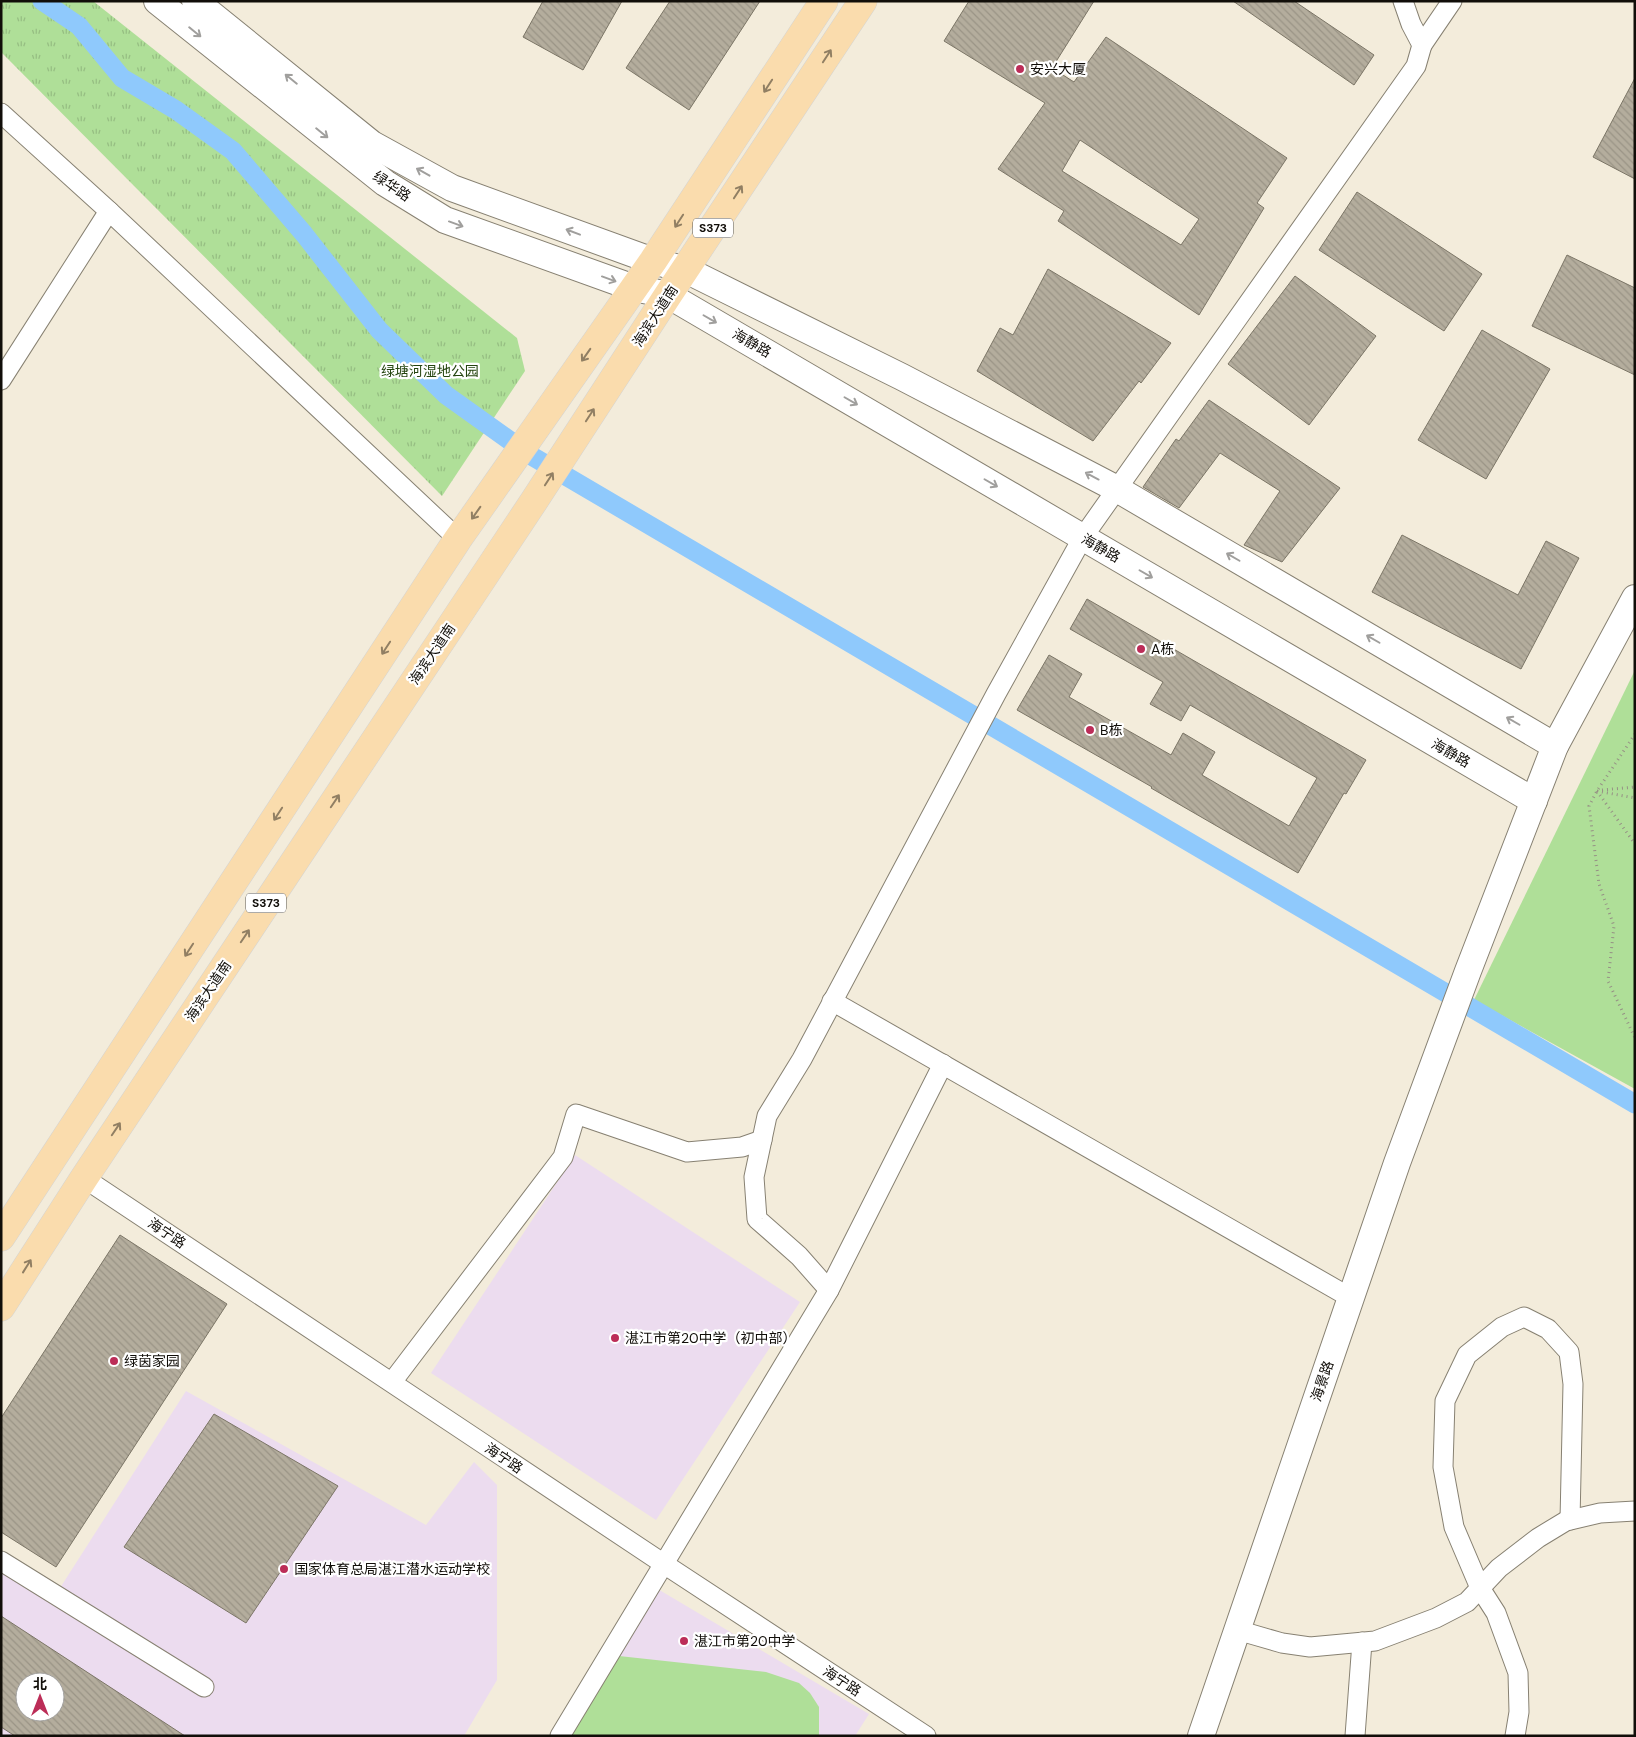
<svg xmlns="http://www.w3.org/2000/svg" width="1636" height="1737" viewBox="0 0 1636 1737" font-family="'DM Sans','Noto Sans SC',sans-serif">
	<style>
		.education { fill: #ecdcef; fill-rule: evenodd }
		.grass { fill: #afdf98 }
		.park { fill: url(#park-tufts) }
		.lines { fill: none; stroke-linecap: round; stroke-linejoin: round }
		.canal { stroke: #8fc9fc; stroke-width: 19 }
		.building { fill: url(#building-back-hatch); stroke: #7b7566; fill-rule: evenodd }
		.street-casing { stroke: #878172; stroke-width: 21 }
		.secondary-casing { stroke: #878172; stroke-width: 28 }
		.primary-casing { stroke: #d4d4d3; stroke-width: 29 }
		.path { stroke: #969185; stroke-width: 3; stroke-dasharray: 1 4; stroke-linecap: butt }
		.street { stroke: #fff; stroke-width: 19 }
		.secondary { stroke: #fff; stroke-width: 26 }
		.primary { stroke: #fadcad; stroke-width: 28 }
		.oneway { stroke: #a09f9d }
		.oneway2 { stroke: #917f63 }
		.poi-dot { fill: #bc2d58; stroke: #fff; stroke-width: 2 }
		.labels { text-anchor: middle; stroke-width: 4.5; stroke-linejoin: round; paint-order: stroke }
		.shield { fill: #fff; stroke: #585653; stroke-width: 1 }
		.shield-label { font-size: 12px; font-weight: bold; fill: #110e09 }
		.poi-label { font-size: 14px; fill: #110e09; stroke: #fff; text-anchor: start }
		.street-label { font-size: 14px; fill: #110e09; stroke: #fff }
		.park-label { font-size: 14px; fill: #254510; stroke: #fff }
	</style>
	<defs>
		<pattern id="park-tufts" width="24" height="20" patternUnits="userSpaceOnUse" patternTransform="scale(1.25)"><rect width="24" height="20" fill="#afdf98"/><path d="M3 7l-1-3M5 7V3M7 7l1-3M15 17l-1-3M17 17v-4M19 17l1-3" fill="none" stroke="#96be82"/></pattern>
		<pattern id="building-back-hatch" width="6" height="6" patternUnits="userSpaceOnUse" patternTransform="scale(1.25)"><rect width="6" height="6" fill="#b4ad9d"/><path d="M-1 5l2 2M0 0l6 6M5-1l2 2" fill="none" stroke="#9a9486"/></pattern>
	</defs>
	<rect width="100%" height="100%" fill="#f3ecdb"/>
	<g class="education">
		<path d="M575 1155 800 1302 656 1520 431 1373Z"/>
		<path d="M186 1391 426 1525 474 1462 497 1485V1680L464 1736H1V1550L60 1588ZM25 1682H55V1712H25Z"/>
		<path d="M656 1588 869 1714 855 1736H567Z"/>
	</g>
	<g class="grass">
		<path d="M1635 670V1089L1474 1000Z"/>
		<path d="M619 1656 766 1672 799 1683 810 1693 819 1707V1736H570L610 1666Z"/>
	</g>
	<path class="park" d="M1 1H93L517 338 525 371 442 496 1 52Z"/>
	<g class="lines">
		<path class="canal" d="M42 1 79 26 122 78 176 110 233 151 304 234 379 330 446 395 530 455 1635 1104"/>
	</g>
	<g class="building">
		<path d="M543 1H622L583 70 523 37Z"/>
		<path d="M670 1H760L689 110 626 68Z"/>
		<path d="M969 1H1094L1052 68 1074 82 1106 37 1287 158 1257 203 1264 208 1199 315 1058 221 1064 211 998 169 1045 103 944 41ZM1080 140 1199 219 1181 245 1062 171Z"/>
		<path d="M1233 1H1294L1374 55 1354 85Z"/>
		<path d="M1635 78V179L1593 157Z"/>
		<path d="M1357 192 1482 274 1444 331 1319 250Z"/>
		<path d="M1567 255 1635 288V375L1532 326Z"/>
		<path d="M1048 269 1171 343 1141 383 1139 381 1093 441 977 371 1000 328 1013 335Z"/>
		<path d="M1295 276 1376 336 1309 425 1228 364Z"/>
		<path d="M1482 330 1550 369 1486 479 1418 440Z"/>
		<path d="M1209 400 1340 488 1282 562 1244 545 1280 491 1220 453 1179 508 1143 487 1176 439 1179 441Z"/>
		<path d="M1402 535 1518 595 1546 541 1579 558 1521 669 1372 592Z"/>
		<path d="M1087 599 1366 760 1346 794 1344 793 1298 873 1151 788 1152 787 1017 710 1049 655 1082 674 1069 697 1171 755 1183 733 1215 752 1202 775 1289 826 1317 778 1190 705 1181 721 1150 704 1163 682 1070 629Z"/>
		<path d="M120 1235 227 1304 56 1567 1 1532V1418Z"/>
		<path d="M214 1414 338 1486 246 1623 124 1547Z"/>
		<path d="M1 1616 185 1736H15L1 1727ZM25 1682H55V1712H25Z"/>
	</g>
	<g class="lines">
		<defs>
			<g id="street">
				<path d="M1422 45 1452 1"/>
				<path d="M1 113 109 211 458 539"/>
				<path d="M1 380 109 211"/>
				<path d="M832 1001 1351 1298"/>
				<path d="M84 1178 664 1564 926 1736"/>
				<path d="M829 1290 799 1256 757 1219 754 1177 767 1116 802 1059 996 694 1083 537 1416 66 1422 45 1411 24 1403 1"/>
				<path d="M392 1382 563 1157 576 1114 687 1152 742 1147 762 1140"/>
				<path d="M1 1561 204 1687"/>
				<path d="M1237 1630 1282 1643 1310 1647 1375 1641 1436 1618 1467 1602 1499 1568 1538 1538 1566 1521 1600 1513 1635 1511"/>
				<path d="M560 1736 829 1290 943 1064"/>
				<path d="M1355 1736 1362 1642"/>
				<path d="M1515 1736 1519 1712 1518 1673 1496 1613 1480 1588 1454 1527 1443 1467 1445 1401 1467 1355 1502 1327 1524 1317 1548 1329 1569 1352 1573 1384 1570 1520"/>
			</g>
			<g id="secondary">
				<path d="M157 1 385 183 445 220 634 288 668 295 1534 801"/>
				<path d="M195 1 372 144 452 188 653 261 686 270 902 377 1117 489 1555 746"/>
				<path d="M1201 1736 1397 1163 1468 971 1555 746 1635 598"/>
			</g>
			<g id="primary">
				<path d="M1 1237 458 539 653 261 824 1"/>
				<path d="M1 1307 84 1178 534 501 668 295 863 1"/>
			</g>
		</defs>
		<use href="#street" class="street-casing"/>
		<use href="#secondary" class="secondary-casing"/>
		<use href="#primary" class="primary-casing"/>
		<g class="path">
			<path d="M1635 734 1597 791 1589 806 1599 884 1614 926 1608 981 1635 1038"/>
			<path d="M1602 790 1635 787"/>
			<path d="M1597 791 1635 844"/>
			<path d="M1597 791 1635 798"/>
		</g>
		<use href="#street" class="street"/>
		<use href="#secondary" class="secondary"/>
		<use href="#primary" class="primary"/>
	</g>
	<defs><path id="oneway-shaft" d="M-6 0H5M1.5-3L5.5 0L1.5 3" fill="none" stroke-width="1.6" stroke-linecap="round" stroke-linejoin="round" transform="scale(1.25)"/></defs>
	<g class="oneway">
		<use href="#oneway-shaft" transform="translate(195 32) rotate(39)"/>
		<use href="#oneway-shaft" transform="translate(291 79) rotate(-141)"/>
		<use href="#oneway-shaft" transform="translate(322 133) rotate(39)"/>
		<use href="#oneway-shaft" transform="translate(423 172) rotate(-151)"/>
		<use href="#oneway-shaft" transform="translate(456 224) rotate(20)"/>
		<use href="#oneway-shaft" transform="translate(573 232) rotate(-159)"/>
		<use href="#oneway-shaft" transform="translate(609 279) rotate(20)"/>
		<use href="#oneway-shaft" transform="translate(710 319) rotate(30)"/>
		<use href="#oneway-shaft" transform="translate(851 401) rotate(30)"/>
		<use href="#oneway-shaft" transform="translate(1092 476) rotate(-152)"/>
		<use href="#oneway-shaft" transform="translate(991 483) rotate(30)"/>
		<use href="#oneway-shaft" transform="translate(1233 557) rotate(-150)"/>
		<use href="#oneway-shaft" transform="translate(1146 574) rotate(30)"/>
		<use href="#oneway-shaft" transform="translate(1373 639) rotate(-150)"/>
		<use href="#oneway-shaft" transform="translate(1513 721) rotate(-150)"/>
	</g>
	<g class="oneway2">
		<use href="#oneway-shaft" transform="translate(827 56) rotate(-57)"/>
		<use href="#oneway-shaft" transform="translate(768 86) rotate(123)"/>
		<use href="#oneway-shaft" transform="translate(738 192) rotate(-57)"/>
		<use href="#oneway-shaft" transform="translate(679 221) rotate(123)"/>
		<use href="#oneway-shaft" transform="translate(586 355) rotate(125)"/>
		<use href="#oneway-shaft" transform="translate(590 415) rotate(-57)"/>
		<use href="#oneway-shaft" transform="translate(549 479) rotate(-57)"/>
		<use href="#oneway-shaft" transform="translate(476 513) rotate(125)"/>
		<use href="#oneway-shaft" transform="translate(386 648) rotate(123)"/>
		<use href="#oneway-shaft" transform="translate(335 801) rotate(-56)"/>
		<use href="#oneway-shaft" transform="translate(278 814) rotate(123)"/>
		<use href="#oneway-shaft" transform="translate(245 936) rotate(-56)"/>
		<use href="#oneway-shaft" transform="translate(189 950) rotate(123)"/>
		<use href="#oneway-shaft" transform="translate(116 1129) rotate(-56)"/>
		<use href="#oneway-shaft" transform="translate(27 1266) rotate(-58)"/>
	</g>
	<g class="poi-dot">
		<circle cx="1020" cy="69" r="5"/>
		<circle cx="1141" cy="649" r="5"/>
		<circle cx="1090" cy="730" r="5"/>
		<circle cx="615" cy="1338" r="5"/>
		<circle cx="114" cy="1361" r="5"/>
		<circle cx="284" cy="1569" r="5"/>
		<circle cx="684" cy="1641" r="5"/>
	</g>
	<g class="labels">
		<g class="shield">
			<rect x="693" y="218.5" width="40" height="19" rx="4"/>
			<rect x="246" y="893.5" width="40" height="19" rx="4"/>
		</g>
		<g class="shield-label">
			<text x="713" y="232">S373</text>
			<text x="266" y="907">S373</text>
		</g>
		<g class="poi-label">
			<text x="1030" y="74">安兴大厦</text>
			<text x="1151" y="654">A栋</text>
			<text x="1100" y="735">B栋</text>
			<text x="625" y="1343">湛江市第20中学（初中部）</text>
			<text x="124" y="1366">绿茵家园</text>
			<text x="294" y="1574">国家体育总局湛江潜水运动学校</text>
			<text x="694" y="1646">湛江市第20中学</text>
		</g>
		<g class="street-label">
			<text transform="translate(392 186) rotate(34)" y="5">绿华路</text>
			<text transform="translate(655 316) rotate(-57)" y="5">海滨大道南</text>
			<text transform="translate(752 343) rotate(30)" y="5">海静路</text>
			<text transform="translate(1101 548) rotate(30)" y="5">海静路</text>
			<text transform="translate(432 654) rotate(-56)" y="5">海滨大道南</text>
			<text transform="translate(1451 753) rotate(30)" y="5">海静路</text>
			<text transform="translate(208 991) rotate(-56)" y="5">海滨大道南</text>
			<text transform="translate(167 1233) rotate(34)" y="5">海宁路</text>
			<text transform="translate(1322 1381) rotate(-71)" y="5">海景路</text>
			<text transform="translate(504 1458) rotate(34)" y="5">海宁路</text>
			<text transform="translate(842 1681) rotate(33)" y="5">海宁路</text>
		</g>
		<g class="park-label">
			<text x="430" y="376">绿塘河湿地公园</text>
		</g>
	</g>
	<rect width="1636" height="1737" fill="none" stroke="#110e09" stroke-width="5"/>
	<g transform="translate(40 1697)"><circle r="24" fill="#ffffff" stroke="#a09f9d"/>
	<path d="M0-4L9 19L0 12L-9 19Z" fill="#bc2d58"/>
	<text y="-8" font-size="14" font-weight="bold" text-anchor="middle" fill="#110e09">北</text>
	</g>
</svg>
